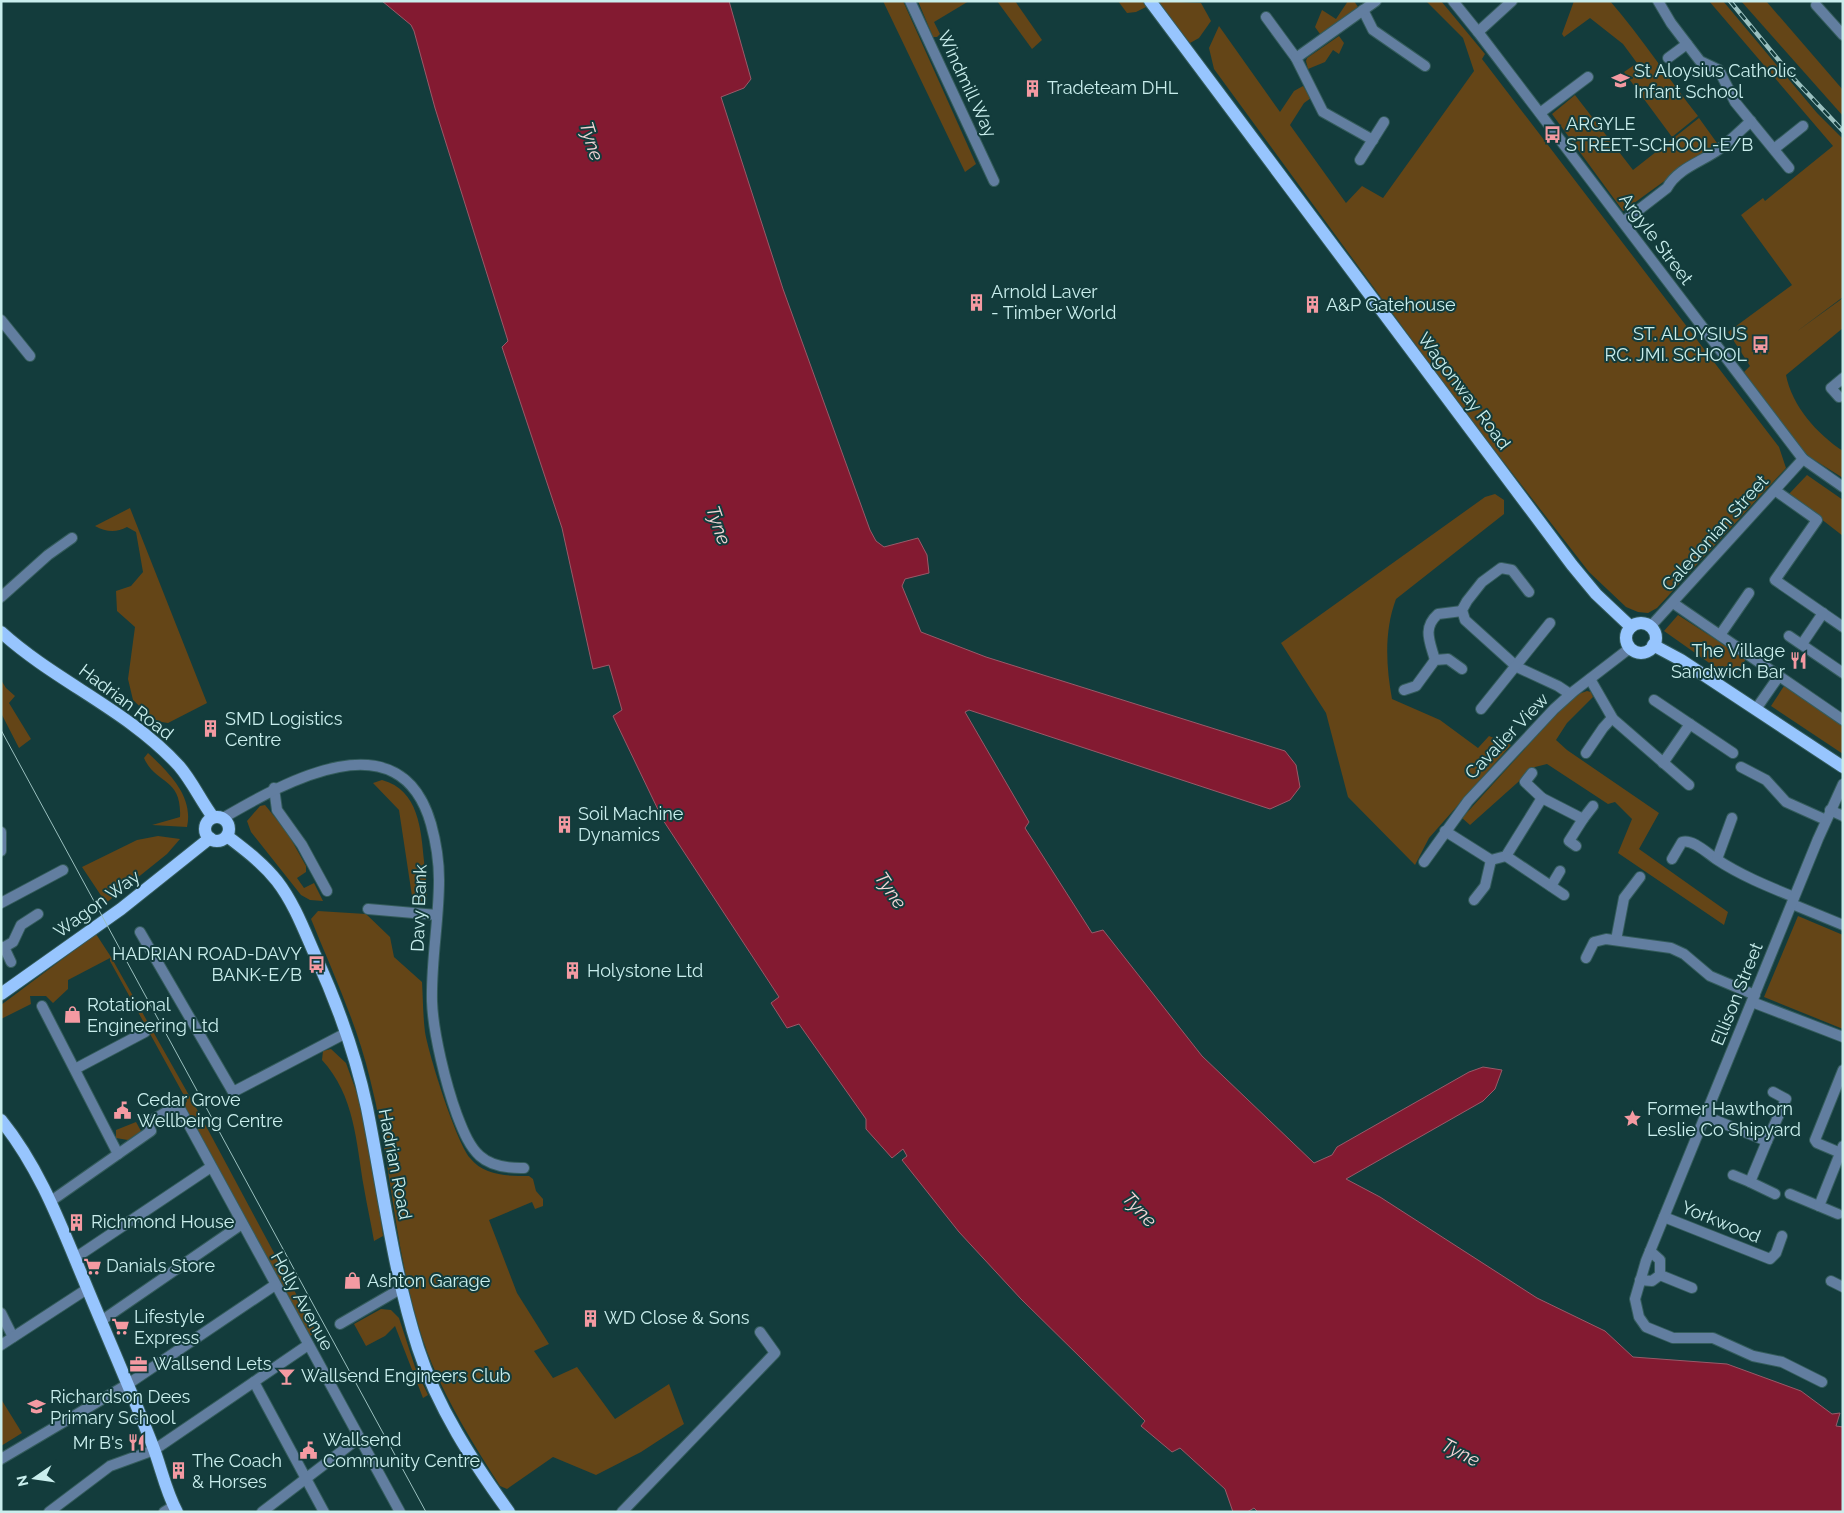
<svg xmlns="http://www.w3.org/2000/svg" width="1844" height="1513" viewBox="0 0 1844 1513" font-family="Raleway,sans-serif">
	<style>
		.green { fill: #644517 }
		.water { fill: #831a31; stroke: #985a69 }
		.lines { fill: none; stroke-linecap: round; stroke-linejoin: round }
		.minor-casing { stroke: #345c5c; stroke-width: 12 }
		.major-casing { stroke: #345c5c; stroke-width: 14 }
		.minor { stroke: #627ea0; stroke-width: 10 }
		.major { stroke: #97c5fe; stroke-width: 12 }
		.tram { stroke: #9ac0bf; stroke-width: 1 }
		.rail-casing { stroke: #9ac0bf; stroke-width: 4.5 }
		.rail { stroke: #133c3c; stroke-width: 2.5; stroke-dasharray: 8; stroke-linecap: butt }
		.labels { text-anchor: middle; stroke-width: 4; stroke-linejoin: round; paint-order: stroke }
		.poi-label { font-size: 18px; fill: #c9eeed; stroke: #133c3c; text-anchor: start }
		.street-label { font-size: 18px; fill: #c9eeed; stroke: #133c3c }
		.water-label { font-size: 19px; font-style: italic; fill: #f4d6d7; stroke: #133c3c }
	</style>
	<rect width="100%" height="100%" fill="#133c3c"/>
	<g class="green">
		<path d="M883 1H903L976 164 965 172Z"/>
		<path d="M918 1H969L934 22 940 34 937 37H933Z"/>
		<path d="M997 1H1015L1042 40 1032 49Z"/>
		<path d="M1118 1H1144L1148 6 1136 12 1127 13Z"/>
		<path d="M1157 1 1201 3 1211 21 1199 38 1190 43Z"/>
		<path d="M1348 1H1354L1358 7 1320 34 1315 27 1322 10 1336 19Z"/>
		<path d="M1426 1H1441L1485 54 1482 59 1779 447 1786 468 1657 608 1648 613 1638 612 1626 607 1589 572 1464 411 1214 69 1209 48 1219 26 1280 112 1294 91 1303 86 1311 98 1304 103 1290 125 1346 203 1362 186 1383 198 1474 71 1463 38Z"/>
		<path d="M1574 1H1610C1642 38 1668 78 1698 116L1672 137 1624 72 1637 63 1623 44 1590 18 1564 37 1562 34Z"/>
		<path d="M1709 1H1723L1817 113 1843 139V297L1796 332 1843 298V328L1786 375C1792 406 1817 434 1843 451V478L1805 454 1744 372 1750 366 1728 332 1792 285 1741 215 1763 198 1765 201 1833 146Z"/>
		<path d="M1741 1H1766L1843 90V116Z"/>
		<path d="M1339 36 1344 43 1339 54 1333 50 1325 62 1308 69 1306 61 1307 58Z"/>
		<path d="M1575 95 1633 170 1699 118 1717 143 1623 211 1552 114Z"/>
		<path d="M1807 475 1843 500V536L1789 494Z"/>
		<path d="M1495 494 1504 500V514L1396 599C1384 631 1386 666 1392 699L1440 720 1478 748 1489 736 1511 745 1429 838 1415 865 1348 797 1326 713 1281 643 1485 497Z"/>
		<path d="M130 508 207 703 168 723 155 721 133 700 128 679 135 627 117 611 116 591 131 586 143 572 136 532 127 527C116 533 106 532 95 526Z"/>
		<path d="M1678 615 1746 659 1732 679 1664 631Z"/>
		<path d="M1 680 6 688 15 696 9 703 31 739 19 748 1 713Z"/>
		<path d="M1784 686 1843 725V754L1771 706Z"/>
		<path d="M1587 691 1591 692 1593 697 1567 723 1556 740 1567 750 1659 813 1639 849 1728 912 1724 925 1618 853 1632 819 1615 802 1608 804 1547 764 1535 767 1470 825 1462 818 1573 696Z"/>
		<path d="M148 753C168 772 194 796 187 827L152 825 180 817C182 777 156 785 144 758Z"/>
		<path d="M382 780C419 790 421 830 424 861 425 874 428 888 426 901L418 903 412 896 399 810 373 783Z"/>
		<path d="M265 805 287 832 306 866V872L297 878 304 888 314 883 323 901 310 900 301 895 251 832 247 821 260 806Z"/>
		<path d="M158 836 180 839 167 854 106 903 82 867 137 840Z"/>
		<path d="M318 911 366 914 390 937 394 957 422 982C423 999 423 1016 425 1032 429 1056 456 1141 470 1158 484 1176 508 1176 529 1176L533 1179 536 1191 543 1199V1206L535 1209 532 1202 489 1220 517 1293 549 1344 534 1351 553 1378 577 1367 615 1419 669 1384 684 1424 641 1452 596 1475 553 1457 507 1489 500 1486C475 1447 450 1407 432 1364 395 1274 394 1172 370 1079 357 1024 332 971 311 919Z"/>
		<path d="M1798 916 1843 935V1029L1764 997Z"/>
		<path d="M96 934 111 957 199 1113 316 1331 307 1339 184 1106 187 1101 110 961V958L68 980V989L53 1003 46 996H30L31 1004 1 1019V1005Z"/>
		<path d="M331 1049 346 1063 358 1096 374 1165 383 1236 374 1241C371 1223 367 1206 364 1188 356 1142 355 1096 322 1060L323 1051Z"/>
		<path d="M136 1122 141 1131 128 1140 116 1138V1130Z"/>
		<path d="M381 1309 391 1310 399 1318 415 1367 428 1395 423 1398 395 1326 385 1336 366 1346 354 1324Z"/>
		<path d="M1 1399 22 1433 1 1446Z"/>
	</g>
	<path class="water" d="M382 1H729L751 79 744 88 721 97 783 289 870 530 876 541 884 547 918 538 927 555 929 573 905 579 902 586 921 632 986 657 1285 751 1296 765 1300 787 1290 800 1270 809 969 710 965 712 1029 822 1025 828 1092 933 1103 930 1202 1056 1314 1163 1332 1155 1337 1147 1469 1072 1483 1067 1502 1070 1495 1089 1483 1101 1346 1179 1380 1197 1537 1298 1605 1331 1633 1357 1727 1364 1801 1391 1832 1414 1840 1413 1836 1426 1843 1427V1512H1258L1254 1508 1247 1512H1233L1225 1489 1180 1448 1172 1452 1141 1426 1145 1421 1021 1299 959 1232 902 1160 907 1156 903 1149 892 1158 866 1129V1119L799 1024 787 1028 771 1003 779 997 663 820 613 716 622 710 609 665 593 669 562 528 502 347 508 341 435 108 414 31 411 25Z"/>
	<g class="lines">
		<defs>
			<g id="minor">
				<path d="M910 1 994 181"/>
				<path d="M1453 1 1478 32 1803 459 1843 487"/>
				<path d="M1658 1 1671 23 1700 61 1719 70 1735 102 1789 168"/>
				<path d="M1816 5 1843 35"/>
				<path d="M1363 10 1373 30 1425 66"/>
				<path d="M1266 17 1296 58 1323 112 1373 140"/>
				<path d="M1478 32 1512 1"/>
				<path d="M1296 58 1376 1"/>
				<path d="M1668 58 1687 44"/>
				<path d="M1540 113 1588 77"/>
				<path d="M1774 149 1803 126"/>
				<path d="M1360 160 1384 122"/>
				<path d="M1623 222 1667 188C1677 169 1701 162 1718 150 1729 142 1740 131 1751 121"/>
				<path d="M1 320 30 356"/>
				<path d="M1839 397 1831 388 1843 378"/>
				<path d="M1776 491 1817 520 1775 580 1843 627"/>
				<path d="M1529 592 1512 570 1501 568 1482 582 1467 601 1462 610 1465 620 1517 667 1558 686 1570 694"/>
				<path d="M1 597 48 555 72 538"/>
				<path d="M1673 603 1843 720"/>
				<path d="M1650 627 1803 459"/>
				<path d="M1720 635 1749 593"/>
				<path d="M1789 636 1843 673"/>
				<path d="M1802 644 1823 613"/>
				<path d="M1435 660C1430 642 1422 628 1438 614L1462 611"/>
				<path d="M1590 679 1613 719 1689 785"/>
				<path d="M1404 690 1416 686 1435 660 1448 659 1462 669"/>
				<path d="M1654 700 1733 753"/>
				<path d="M1481 709 1550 623"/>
				<path d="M1756 709 1779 676"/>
				<path d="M1586 753 1603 728 1612 718"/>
				<path d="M1663 763 1690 724"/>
				<path d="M1741 767 1766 780 1786 802 1826 820"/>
				<path d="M1532 773 1525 782 1542 798"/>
				<path d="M274 788 277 810 302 845 327 891"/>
				<path d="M1830 810 1843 816"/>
				<path d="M223 818C285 782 400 716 431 824 436 842 439 861 439 880 439 921 431 960 432 1001 433 1033 446 1085 457 1115 471 1152 481 1169 524 1168"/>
				<path d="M1583 819 1593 806"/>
				<path d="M1445 831 1491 860 1506 856 1542 798 1583 819 1569 841 1576 846"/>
				<path d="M1 832V851"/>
				<path d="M1506 856 1564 895"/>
				<path d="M1672 859 1682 842C1693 839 1707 853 1716 859 1740 875 1767 886 1794 897"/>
				<path d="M1717 859 1732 818"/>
				<path d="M1424 862 1468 801 1554 709 1574 691 1630 648"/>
				<path d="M1551 886 1560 871"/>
				<path d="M1474 900 1485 886 1491 860"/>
				<path d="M1 903 63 870"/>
				<path d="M1792 904 1843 925"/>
				<path d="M368 909 437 915"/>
				<path d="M140 932 233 1092 346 1033"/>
				<path d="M1616 940 1624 898 1640 877"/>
				<path d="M4 947 11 962"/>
				<path d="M1 949 13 942 21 925 38 914"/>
				<path d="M1586 958 1594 942 1606 939 1671 948 1684 954 1710 976 1755 995"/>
				<path d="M1752 1002 1843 1037"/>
				<path d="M42 1006 118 1154"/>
				<path d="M75 1069 145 1032"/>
				<path d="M1843 1070 1815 1140 1817 1143 1843 1154"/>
				<path d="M1705 1116 1767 1141 1750 1182 1775 1194"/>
				<path d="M1767 1141 1786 1099 1773 1092"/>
				<path d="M1733 1175 1750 1182"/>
				<path d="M1790 1194 1838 1214"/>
				<path d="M51 1201 151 1131 147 1123 178 1105 400 1512"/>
				<path d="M1819 1206 1843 1146"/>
				<path d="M1664 1217 1770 1259 1776 1253 1782 1236"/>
				<path d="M75 1258 211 1167"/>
				<path d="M1660 1275 1692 1288"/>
				<path d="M1640 1280 1652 1281 1660 1275V1260L1650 1251"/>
				<path d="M1831 1281 1843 1287"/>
				<path d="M1 1313 13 1337"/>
				<path d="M101 1321 242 1224"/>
				<path d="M340 1324 402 1288"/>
				<path d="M1 1345 87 1289"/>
				<path d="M254 1382 324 1512"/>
				<path d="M1822 1382 1782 1362 1753 1356 1713 1338H1673L1646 1327 1639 1317 1635 1299 1646 1261 1818 839 1843 784"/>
				<path d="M1 1459 128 1384 275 1285"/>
				<path d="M49 1512 110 1466 154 1450 308 1345"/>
				<path d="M164 1512 174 1506"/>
				<path d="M262 1512 359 1438"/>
				<path d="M622 1512 775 1353 760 1332"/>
			</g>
			<g id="major">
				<path d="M1150 1 1572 565 1596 594 1631 627"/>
				<circle cx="1641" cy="638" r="15"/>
				<path d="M1 632C56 682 128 710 179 766 192 781 201 801 213 817"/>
				<path d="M1653 645 1681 660 1843 767"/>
				<circle cx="217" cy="829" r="12"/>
				<path d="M227 836C245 850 263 863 277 881 294 903 304 930 315 955 337 1003 356 1056 367 1108 383 1188 393 1270 418 1348 437 1407 473 1462 509 1512"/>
				<path d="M1 994 121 909 210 838"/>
				<path d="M1 1120C39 1167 60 1223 83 1278 106 1334 130 1388 152 1444 161 1466 165 1490 177 1512"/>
			</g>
		</defs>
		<use href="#minor" class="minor-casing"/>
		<use href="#major" class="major-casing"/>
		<use href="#minor" class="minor"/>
		<use href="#major" class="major"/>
		<path class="tram" d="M1 730 426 1512"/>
		<defs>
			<path id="rail" d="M1730 1 1795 80 1843 131"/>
		</defs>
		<use href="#rail" class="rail-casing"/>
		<use href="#rail" class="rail"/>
	</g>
	<defs>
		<symbol id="school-bare" viewBox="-9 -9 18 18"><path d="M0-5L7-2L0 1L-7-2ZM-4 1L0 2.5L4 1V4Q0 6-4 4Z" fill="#f49aa2" stroke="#133c3c" stroke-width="2.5" paint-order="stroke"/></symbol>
		<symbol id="building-bare" viewBox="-9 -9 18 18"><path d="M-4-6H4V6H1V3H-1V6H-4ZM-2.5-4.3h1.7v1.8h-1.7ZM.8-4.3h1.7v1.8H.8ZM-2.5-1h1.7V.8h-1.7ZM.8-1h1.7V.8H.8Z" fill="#f49aa2" stroke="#133c3c" stroke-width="2.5" paint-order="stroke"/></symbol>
		<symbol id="bus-bare" viewBox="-9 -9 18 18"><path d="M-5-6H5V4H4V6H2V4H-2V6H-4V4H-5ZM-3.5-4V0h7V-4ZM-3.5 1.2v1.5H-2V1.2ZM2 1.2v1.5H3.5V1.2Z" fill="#f49aa2" stroke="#133c3c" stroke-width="2.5" paint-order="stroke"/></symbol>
		<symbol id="restaurant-bare" viewBox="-9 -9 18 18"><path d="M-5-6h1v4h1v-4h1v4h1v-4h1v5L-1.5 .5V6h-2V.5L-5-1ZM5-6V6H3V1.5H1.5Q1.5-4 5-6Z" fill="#f49aa2" stroke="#133c3c" stroke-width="2.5" paint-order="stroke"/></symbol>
		<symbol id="shop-bare" viewBox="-9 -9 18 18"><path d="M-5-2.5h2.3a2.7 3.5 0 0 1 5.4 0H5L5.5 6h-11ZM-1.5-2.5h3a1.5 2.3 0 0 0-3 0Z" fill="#f49aa2" stroke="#133c3c" stroke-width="2.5" paint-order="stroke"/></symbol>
		<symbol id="civic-bare" viewBox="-9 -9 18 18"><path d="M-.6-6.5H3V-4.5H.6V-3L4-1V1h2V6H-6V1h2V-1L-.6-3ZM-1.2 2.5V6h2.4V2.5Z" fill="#f49aa2" stroke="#133c3c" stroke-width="2.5" paint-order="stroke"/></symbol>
		<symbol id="sight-bare" viewBox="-9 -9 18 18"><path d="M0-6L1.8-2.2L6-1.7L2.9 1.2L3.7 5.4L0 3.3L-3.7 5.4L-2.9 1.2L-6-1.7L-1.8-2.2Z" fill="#f49aa2" stroke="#133c3c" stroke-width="2.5" paint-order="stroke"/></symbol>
		<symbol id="supermarket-bare" viewBox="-9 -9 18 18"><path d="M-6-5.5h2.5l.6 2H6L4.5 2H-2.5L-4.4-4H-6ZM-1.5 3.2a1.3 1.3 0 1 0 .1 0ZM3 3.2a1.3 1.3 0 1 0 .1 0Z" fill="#f49aa2" stroke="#133c3c" stroke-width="2.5" paint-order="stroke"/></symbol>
		<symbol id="office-bare" viewBox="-9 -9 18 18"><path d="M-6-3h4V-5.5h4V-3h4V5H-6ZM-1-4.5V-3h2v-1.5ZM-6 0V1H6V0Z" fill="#f49aa2" stroke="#133c3c" stroke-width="2.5" paint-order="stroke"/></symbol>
		<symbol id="bar-bare" viewBox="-9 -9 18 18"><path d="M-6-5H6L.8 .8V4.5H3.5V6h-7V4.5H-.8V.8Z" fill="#f49aa2" stroke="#133c3c" stroke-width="2.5" paint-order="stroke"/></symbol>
	</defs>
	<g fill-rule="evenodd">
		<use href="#school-bare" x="1608" y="68" width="25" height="25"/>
		<use href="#building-bare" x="1020" y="76" width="25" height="25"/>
		<use href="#bus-bare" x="1540" y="122" width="25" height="25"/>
		<use href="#building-bare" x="964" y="290" width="25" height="25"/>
		<use href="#building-bare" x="1300" y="292" width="25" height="25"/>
		<use href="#bus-bare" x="1748" y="332" width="25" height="25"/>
		<use href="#restaurant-bare" x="1786" y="648" width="25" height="25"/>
		<use href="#building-bare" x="198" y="716" width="25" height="25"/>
		<use href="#building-bare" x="552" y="812" width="25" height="25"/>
		<use href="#bus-bare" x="304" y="952" width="25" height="25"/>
		<use href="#building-bare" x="560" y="958" width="25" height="25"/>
		<use href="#shop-bare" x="60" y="1002" width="25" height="25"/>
		<use href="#civic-bare" x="110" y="1098" width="25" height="25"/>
		<use href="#sight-bare" x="1620" y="1106" width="25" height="25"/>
		<use href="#building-bare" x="64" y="1210" width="25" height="25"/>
		<use href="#supermarket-bare" x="80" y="1254" width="25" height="25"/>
		<use href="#shop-bare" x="340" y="1268" width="25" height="25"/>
		<use href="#building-bare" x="578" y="1306" width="25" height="25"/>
		<use href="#supermarket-bare" x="108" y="1314" width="25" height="25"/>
		<use href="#office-bare" x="126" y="1352" width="25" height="25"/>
		<use href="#bar-bare" x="274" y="1364" width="25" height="25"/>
		<use href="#school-bare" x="24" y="1394" width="25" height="25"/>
		<use href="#restaurant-bare" x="124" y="1430" width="25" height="25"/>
		<use href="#civic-bare" x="296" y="1438" width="25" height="25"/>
		<use href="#building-bare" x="166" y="1458" width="25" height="25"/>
	</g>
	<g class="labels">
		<g class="poi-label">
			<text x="1634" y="77">St Aloysius Catholic<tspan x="1634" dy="21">Infant School</tspan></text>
			<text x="1047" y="94">Tradeteam DHL</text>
			<text x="1566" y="130">ARGYLE<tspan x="1566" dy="21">STREET-SCHOOL-E/B</tspan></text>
			<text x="991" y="298">Arnold Laver<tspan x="991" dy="21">- Timber World</tspan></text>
			<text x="1326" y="311">A&amp;P Gatehouse</text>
			<text x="1747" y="340" text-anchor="end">ST. ALOYSIUS<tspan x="1747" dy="21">RC. JMI. SCHOOL</tspan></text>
			<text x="1785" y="657" text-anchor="end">The Village<tspan x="1785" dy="21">Sandwich Bar</tspan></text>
			<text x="225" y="725">SMD Logistics<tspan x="225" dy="21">Centre</tspan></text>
			<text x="578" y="820">Soil Machine<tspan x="578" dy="21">Dynamics</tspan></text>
			<text x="302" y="960" text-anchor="end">HADRIAN ROAD-DAVY<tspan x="302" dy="21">BANK-E/B</tspan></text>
			<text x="587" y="977">Holystone Ltd</text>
			<text x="87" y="1011">Rotational<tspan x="87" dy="21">Engineering Ltd</tspan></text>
			<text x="137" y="1106">Cedar Grove<tspan x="137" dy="21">Wellbeing Centre</tspan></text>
			<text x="1647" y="1115">Former Hawthorn<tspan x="1647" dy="21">Leslie Co Shipyard</tspan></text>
			<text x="91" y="1228">Richmond House</text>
			<text x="106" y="1272">Danials Store</text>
			<text x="367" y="1287">Ashton Garage</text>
			<text x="134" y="1323">Lifestyle<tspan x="134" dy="21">Express</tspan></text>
			<text x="604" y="1324">WD Close &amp; Sons</text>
			<text x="153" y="1370">Wallsend Lets</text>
			<text x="301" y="1382">Wallsend Engineers Club</text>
			<text x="50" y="1403">Richardson Dees<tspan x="50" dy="21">Primary School</tspan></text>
			<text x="323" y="1446">Wallsend<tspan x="323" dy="21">Community Centre</tspan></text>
			<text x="123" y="1449" text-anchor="end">Mr B's</text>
			<text x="192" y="1467">The Coach<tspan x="192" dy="21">&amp; Horses</tspan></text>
		</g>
		<g class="street-label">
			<text transform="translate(967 84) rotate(65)" y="6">Windmill Way</text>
			<text transform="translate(1656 239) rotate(53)" y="6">Argyle Street</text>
			<text transform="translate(1464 391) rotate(53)" y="6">Wagonway Road</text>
			<text transform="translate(1715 533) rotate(-48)" y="6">Caledonian Street</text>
			<text transform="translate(126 702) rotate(37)" y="6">Hadrian Road</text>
			<text transform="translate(1507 736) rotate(-46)" y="6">Cavalier View</text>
			<text transform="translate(97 904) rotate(-36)" y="6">Wagon Way</text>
			<text transform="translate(419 908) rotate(-88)" y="6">Davy Bank</text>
			<text transform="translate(1737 994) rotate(-68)" y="6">Ellison Street</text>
			<text transform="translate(395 1164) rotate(79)" y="6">Hadrian Road</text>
			<text transform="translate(1721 1222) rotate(22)" y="6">Yorkwood</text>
			<text transform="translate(302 1301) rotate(61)" y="6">Holly Avenue</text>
		</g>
		<g class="water-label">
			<text transform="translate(592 141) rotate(73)" y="7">Tyne</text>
			<text transform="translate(719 525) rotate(71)" y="7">Tyne</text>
			<text transform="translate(891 890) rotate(56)" y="7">Tyne</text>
			<text transform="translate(1140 1209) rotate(47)" y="7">Tyne</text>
			<text transform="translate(1461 1452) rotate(27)" y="7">Tyne</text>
		</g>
	</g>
	<rect width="1844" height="1513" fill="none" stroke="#c9eeed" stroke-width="5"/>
	<g transform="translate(35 1478) rotate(257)" stroke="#133c3c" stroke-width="4" paint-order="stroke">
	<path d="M0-4L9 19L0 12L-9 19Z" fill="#c9eeed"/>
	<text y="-8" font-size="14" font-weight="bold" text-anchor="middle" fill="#c9eeed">N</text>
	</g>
</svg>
